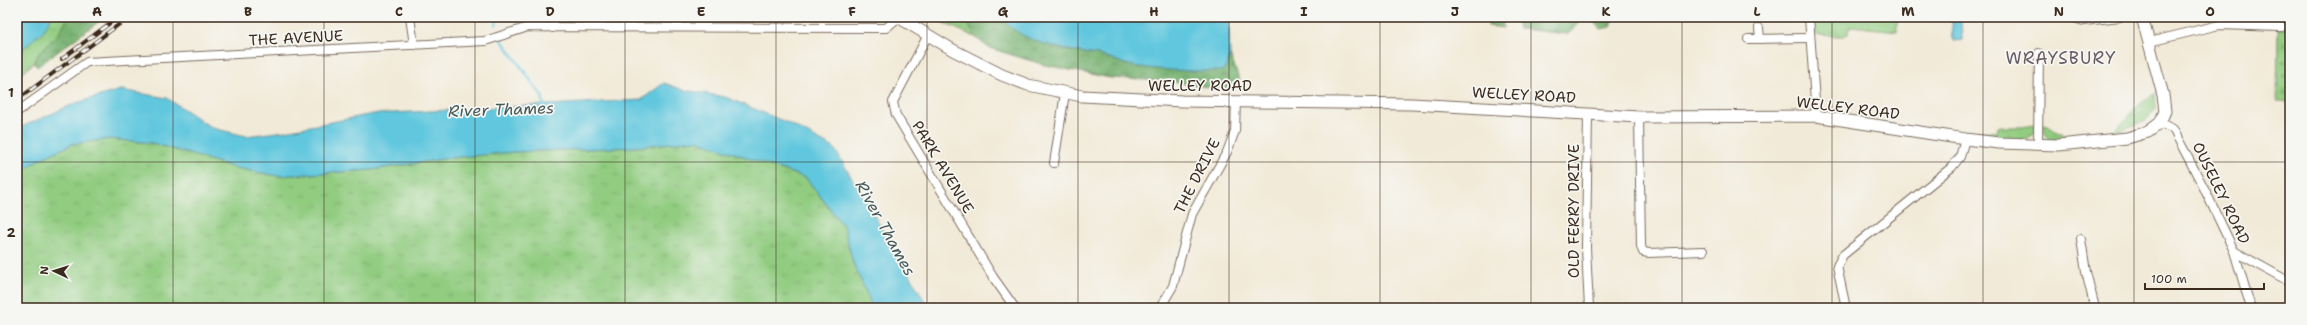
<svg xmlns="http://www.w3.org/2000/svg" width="2307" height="325" viewBox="0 0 2307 325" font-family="'Shantell Sans',sans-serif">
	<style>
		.grass { fill: url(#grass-tufts); stroke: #667b4f }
		.forest { fill: url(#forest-crowns); stroke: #586d46 }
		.cemetery { fill: url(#cemetery-stones); stroke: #667b4f }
		.park { fill: url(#park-crowns); stroke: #667b4f }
		.garden { fill: url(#garden-furrows); stroke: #667b4f }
		.water { fill: #61c7de; stroke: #4e787e }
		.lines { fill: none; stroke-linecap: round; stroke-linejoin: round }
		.stream { stroke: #61c7de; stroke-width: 2.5 }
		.street-casing { stroke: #7b6d5f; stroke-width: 10 }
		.secondary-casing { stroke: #7b6d5f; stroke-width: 13 }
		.street { stroke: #fff; stroke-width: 8 }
		.secondary { stroke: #fff; stroke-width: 11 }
		.rail-casing { stroke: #3b2a1e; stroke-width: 4 }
		.rail { stroke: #f6f6f2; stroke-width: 2.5; stroke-dasharray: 8; stroke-linecap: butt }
		.grid { fill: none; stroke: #3b2a1e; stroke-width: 1; stroke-opacity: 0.55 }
		.labels { text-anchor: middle; stroke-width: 3.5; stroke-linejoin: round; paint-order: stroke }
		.street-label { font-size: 15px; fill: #3b2a1e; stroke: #f6f6f2 }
		.water-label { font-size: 16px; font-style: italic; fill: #465958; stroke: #f6f6f2 }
		.quarter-label { font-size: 17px; letter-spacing: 1px; fill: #6a5c65; stroke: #f6f6f2 }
		.neatline { fill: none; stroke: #3b2a1e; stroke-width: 1.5 }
		.grid-label { font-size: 13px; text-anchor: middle; font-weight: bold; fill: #3b2a1e }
	</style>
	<defs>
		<pattern id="grass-tufts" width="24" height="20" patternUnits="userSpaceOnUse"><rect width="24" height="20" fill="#91cc80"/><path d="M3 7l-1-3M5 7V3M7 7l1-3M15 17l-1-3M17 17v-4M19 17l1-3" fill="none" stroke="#7eaf6e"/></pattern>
		<pattern id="forest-crowns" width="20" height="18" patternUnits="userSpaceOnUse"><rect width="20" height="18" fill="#74b06e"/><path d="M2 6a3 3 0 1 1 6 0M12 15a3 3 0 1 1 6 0" fill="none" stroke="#608f5a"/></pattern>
		<pattern id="cemetery-stones" width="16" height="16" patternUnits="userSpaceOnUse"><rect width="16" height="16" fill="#91cc80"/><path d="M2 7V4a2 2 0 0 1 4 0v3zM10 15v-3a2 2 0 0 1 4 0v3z" fill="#7eaf6e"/></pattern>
		<pattern id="park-crowns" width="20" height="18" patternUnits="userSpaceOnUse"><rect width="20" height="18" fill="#91cc80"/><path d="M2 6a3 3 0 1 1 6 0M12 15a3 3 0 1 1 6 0" fill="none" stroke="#7eaf6e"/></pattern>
		<pattern id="garden-furrows" width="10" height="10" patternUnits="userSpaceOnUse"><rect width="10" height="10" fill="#91cc80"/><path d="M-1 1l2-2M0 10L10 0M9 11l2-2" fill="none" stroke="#7eaf6e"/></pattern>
	</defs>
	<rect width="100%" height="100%" fill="#f6f6f2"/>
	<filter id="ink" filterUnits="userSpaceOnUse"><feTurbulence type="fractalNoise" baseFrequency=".025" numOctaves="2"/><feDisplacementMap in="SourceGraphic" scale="8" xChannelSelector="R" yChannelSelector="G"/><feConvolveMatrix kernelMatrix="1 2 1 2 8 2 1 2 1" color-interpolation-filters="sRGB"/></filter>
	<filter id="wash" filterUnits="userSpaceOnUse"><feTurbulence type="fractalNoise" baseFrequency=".012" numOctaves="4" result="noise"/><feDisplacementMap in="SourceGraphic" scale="16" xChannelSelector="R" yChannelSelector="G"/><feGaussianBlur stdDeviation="0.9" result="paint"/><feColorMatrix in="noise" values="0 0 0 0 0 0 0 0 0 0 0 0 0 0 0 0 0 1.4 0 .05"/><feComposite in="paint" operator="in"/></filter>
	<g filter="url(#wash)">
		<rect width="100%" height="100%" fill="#f2ead8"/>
		<g class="grass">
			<path d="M51 17H68L59 33 39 53 34 63 17 77V54L44 30Z"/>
			<path d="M2155 93 2156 110 2146 121 2112 133 2141 102Z"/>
			<path d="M2034 125V134L2027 140 1977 136 1978 131 1996 132 1997 127H2021Z"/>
			<path d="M2043 125C2051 125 2054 133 2063 133L2064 139C2051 142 2044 138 2043 125Z"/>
			<path d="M109 139 152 143 236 168 278 176 372 170 450 158 515 152 635 147 696 140 806 178 844 227 853 263 873 308H17V176L38 160 73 144Z"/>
		</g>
		<g class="forest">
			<path d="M68 17H105L37 67 34 63 39 53 59 33Z"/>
			<path d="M972 17H1002L1024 34 1036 40 1065 50 1105 56 1128 65 1194 71 1227 67 1230 55 1240 81 1228 87 1215 88 1165 81 1110 78 1045 65 989 48 975 37 969 26Z"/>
			<path d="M1488 17H1580L1579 24 1568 34 1519 29 1517 21 1503 19V28L1488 26Z"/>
			<path d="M1590 17 1613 19 1611 27 1601 29Z"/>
		</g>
		<path class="cemetery" d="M2290 17V101H2277L2278 29H2280L2281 19Z"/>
		<path class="park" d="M1813 17H1897V31L1850 26 1848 34 1844 36 1816 35 1814 32Z"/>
		<path class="garden" d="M939 17H972L969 26 975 37 937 20Z"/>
		<g class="water">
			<path d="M17 17H51L44 30 17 54Z"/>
			<path d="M1002 17H1229L1230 55 1227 67 1221 71C1191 71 1159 71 1129 65 1120 63 1112 58 1103 56 1072 50 1022 46 1002 17Z"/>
			<path d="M1952 21H1961L1962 40 1953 41Z"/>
			<path d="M664 83 683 90 725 97 788 123 834 148 929 308H873L853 263 844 227 806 178 696 140 635 147 515 152 450 158 372 170 278 176 236 168 152 143 109 139 73 144 38 160 17 176V129L76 103 121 90 167 98 212 128 246 136 285 131 373 114 641 100Z"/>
		</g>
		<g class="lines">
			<g class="stream">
				<path d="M496 25 497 17"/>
				<path d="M501 39 542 96 544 107"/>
			</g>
		</g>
	</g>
	<g filter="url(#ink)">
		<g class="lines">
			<defs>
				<g id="street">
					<path d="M410 17 414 45"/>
					<path d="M1809 17 1816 116"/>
					<path d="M2071 17 2084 21 2120 17"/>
					<path d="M553 28 554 17"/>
					<path d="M1759 28 1760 39"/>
					<path d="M928 35 893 102 896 115 993 277 1015 308"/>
					<path d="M1748 39 1810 38"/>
					<path d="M2149 42 2219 25 2281 27"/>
					<path d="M17 112 87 62 485 41 528 27 886 28 899 17"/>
					<path d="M1588 114 1586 248 1589 308"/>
					<path d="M1639 117 1641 246 1643 252 1649 253 1703 251"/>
					<path d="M2160 123 2173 129 2204 188 2234 251 2251 308"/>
					<path d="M2038 144 2039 53"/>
					<path d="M1054 163 1065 93"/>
					<path d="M2081 239 2086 272 2095 308"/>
					<path d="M2234 251 2290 282"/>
					<path d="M1160 308 1173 286 1192 214 1227 152 1235 131 1236 101"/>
					<path d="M1846 308 1837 266 1843 255 1952 167 1960 157 1965 139"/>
				</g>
				<path id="secondary" d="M898 17 953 50 1002 75 1028 85 1082 96 1182 101 1412 104 1639 117 1816 116 1965 139 1999 143 2059 145 2127 138 2148 132 2160 123 2165 111 2163 95 2142 17"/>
			</defs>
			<use href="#street" class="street-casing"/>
			<use href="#secondary" class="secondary-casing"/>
			<use href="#street" class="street"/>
			<use href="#secondary" class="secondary"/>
			<defs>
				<g id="rail">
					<path d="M62 59 118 17"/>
					<path d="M17 100 129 17"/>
				</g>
			</defs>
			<use href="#rail" class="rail-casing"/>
			<use href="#rail" class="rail"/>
		</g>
	</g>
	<path class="grid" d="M173 17V308M324 17V308M475 17V308M625 17V308M776 17V308M927 17V308M1078 17V308M1229 17V308M1380 17V308M1531 17V308M1682 17V308M1832 17V308M1983 17V308M2134 17V308M17 162H2290"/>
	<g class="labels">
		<g class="street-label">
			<text transform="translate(296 38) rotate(-3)" y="5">THE AVENUE</text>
			<text x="1200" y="91">WELLEY ROAD</text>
			<text transform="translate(1524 95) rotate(3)" y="5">WELLEY ROAD</text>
			<text transform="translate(1848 108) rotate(7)" y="5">WELLEY ROAD</text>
			<text transform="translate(943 167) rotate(59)" y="5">PARK AVENUE</text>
			<text transform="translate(1197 176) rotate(-63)" y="5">THE DRIVE</text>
			<text transform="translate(2221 193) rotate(64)" y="5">OUSELEY ROAD</text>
			<text transform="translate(1574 211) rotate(-90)" y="5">OLD FERRY DRIVE</text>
		</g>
		<g class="water-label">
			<text transform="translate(501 109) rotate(-2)" y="6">River Thames</text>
			<text transform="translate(886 228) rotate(61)" y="6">River Thames</text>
		</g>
		<g class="quarter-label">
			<text x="2061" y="64">WRAYSBURY</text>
		</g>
	</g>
	<rect width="2307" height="325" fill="none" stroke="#f6f6f2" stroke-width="44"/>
	<g transform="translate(54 271) rotate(274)" stroke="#f6f6f2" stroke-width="3" paint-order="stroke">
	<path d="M0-3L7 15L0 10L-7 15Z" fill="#3b2a1e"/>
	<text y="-6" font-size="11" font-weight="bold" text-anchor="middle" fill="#3b2a1e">N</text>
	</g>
	<path d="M2145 283v6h119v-6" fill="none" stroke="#3b2a1e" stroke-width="2"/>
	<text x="2151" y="283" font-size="12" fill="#3b2a1e" stroke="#f6f6f2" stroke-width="3" paint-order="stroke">100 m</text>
	<rect x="22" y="22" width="2263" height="281" class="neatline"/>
	<g class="grid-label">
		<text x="97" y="16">A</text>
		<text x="248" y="16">B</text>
		<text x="399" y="16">C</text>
		<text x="550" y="16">D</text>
		<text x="701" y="16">E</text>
		<text x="852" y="16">F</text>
		<text x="1003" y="16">G</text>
		<text x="1154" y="16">H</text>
		<text x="1304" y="16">I</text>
		<text x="1455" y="16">J</text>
		<text x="1606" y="16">K</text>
		<text x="1757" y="16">L</text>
		<text x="1908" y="16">M</text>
		<text x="2059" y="16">N</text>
		<text x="2210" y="16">O</text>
		<text x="11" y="97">1</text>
		<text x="11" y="237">2</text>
	</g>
</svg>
